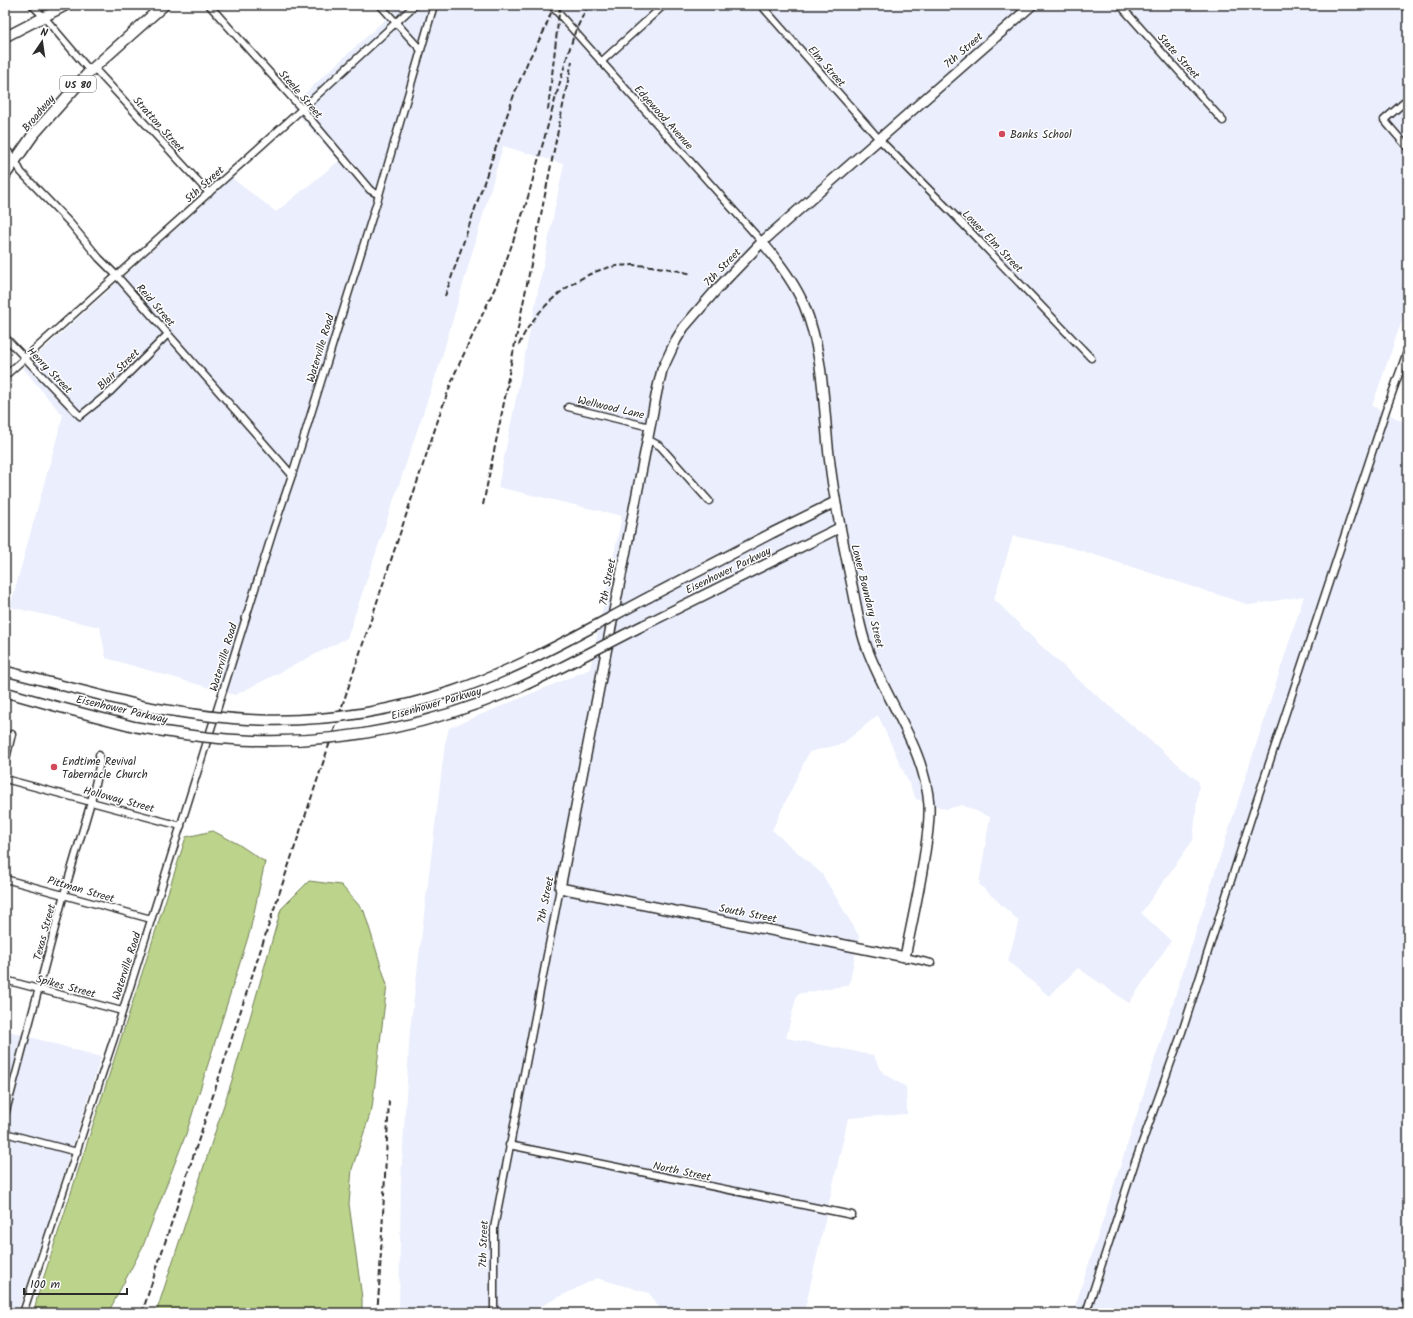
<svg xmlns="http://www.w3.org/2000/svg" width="1413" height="1318" viewBox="0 0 1413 1318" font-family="Kalam,sans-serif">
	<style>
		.built { fill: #eaeefd }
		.green { fill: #bbd38a; stroke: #737f5a }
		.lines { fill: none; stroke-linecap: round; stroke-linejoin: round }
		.street-casing { stroke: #2b2b2b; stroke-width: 9 }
		.secondary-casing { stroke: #2b2b2b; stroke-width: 12 }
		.primary-casing { stroke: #2b2b2b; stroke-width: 13 }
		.street { stroke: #fff; stroke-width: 6 }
		.secondary { stroke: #fff; stroke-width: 9 }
		.primary { stroke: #fff; stroke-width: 10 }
		.rail { stroke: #2b2b2b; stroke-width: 2; stroke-dasharray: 6 3; stroke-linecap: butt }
		.secondary-bridge-casing { stroke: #2b2b2b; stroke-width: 12; stroke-linecap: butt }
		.secondary-bridge { stroke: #fff; stroke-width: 9 }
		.poi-dot { fill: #d1495b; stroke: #fff; stroke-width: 1.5 }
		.labels { text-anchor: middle; stroke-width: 3; stroke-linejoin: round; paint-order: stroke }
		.shield { fill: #fff; stroke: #6b6b6b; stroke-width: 1 }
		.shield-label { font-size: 10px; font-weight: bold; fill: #2b2b2b }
		.street-label { font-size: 11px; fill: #2b2b2b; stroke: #fff }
		.poi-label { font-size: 11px; fill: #2b2b2b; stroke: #fff; text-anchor: start }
	</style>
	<rect width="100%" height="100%" fill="#fff"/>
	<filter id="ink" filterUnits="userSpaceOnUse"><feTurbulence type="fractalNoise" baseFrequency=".025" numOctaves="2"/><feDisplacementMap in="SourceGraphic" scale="8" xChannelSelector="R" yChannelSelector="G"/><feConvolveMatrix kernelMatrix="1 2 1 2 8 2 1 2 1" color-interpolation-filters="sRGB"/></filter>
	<g filter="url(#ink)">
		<g class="built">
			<path d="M401 5H1408V303L1372 406 1408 424V1313H1073L1304 596 1250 605 1073 548 1013 536 994 599 1039 644 1081 682 1199 782 1193 840 1141 913 1171 941 1129 1003 1078 968 1049 996 1008 961 1019 921 979 884 990 817 962 805 946 809 916 799 878 715 842 744 809 752 772 830 822 874 859 936 849 985 797 994 786 1038 873 1055 883 1073 906 1087 907 1114 848 1118 804 1313H663L649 1293 597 1278 543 1305 524 1313H399L401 1180 410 1030 445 744 449 728 590 669 622 516 498 487 564 164 503 146 441 360 347 638 235 695 106 658 100 627 10 607 63 416 23 368 232 178 276 212 339 161 291 106Z"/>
			<path d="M5 1030 101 1057 43 1238 17 1313H5Z"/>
		</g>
		<g class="green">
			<path d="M213 831 238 844 265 862 250 931 186 1134 143 1246 108 1313H34L37 1298 186 837Z"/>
			<path d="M309 881 341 885 364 911 387 985 372 1108 352 1169 349 1204 362 1298V1313H156L233 1077 281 909Z"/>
		</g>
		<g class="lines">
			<defs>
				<g id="street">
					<path d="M32 5 44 17 90 71"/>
					<path d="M209 5 302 109 370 190 379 195"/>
					<path d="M380 5 420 49"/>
					<path d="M551 5 762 242"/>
					<path d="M761 5 879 139 964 225 1091 358"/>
					<path d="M1120 5 1223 121"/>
					<path d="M601 62 664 5"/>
					<path d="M94 68 209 193"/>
					<path d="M1408 99 1384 120 1408 148"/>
					<path d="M5 148 15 160 21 172 70 223 99 258 117 276 292 475"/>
					<path d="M5 337 80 416 110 392 168 334"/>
					<path d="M5 376 302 109 415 5"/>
					<path d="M568 407 650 427"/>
					<path d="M647 439 660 446 709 501"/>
					<path d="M5 763 12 734"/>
					<path d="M5 779 181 826"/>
					<path d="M5 879 151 919"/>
					<path d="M905 957 931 963"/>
					<path d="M5 980 122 1011"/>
					<path d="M5 1115 64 894 91 802 100 762 99 755"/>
					<path d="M5 1133 77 1152"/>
					<path d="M509 1145 852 1215"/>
					<path d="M23 1313 114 1038 274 528 292 475 379 195 434 5"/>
					<path d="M494 1313V1228L560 888"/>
					<path d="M1086 1313 1134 1165 1182 1032 1255 806 1386 410 1408 349"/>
				</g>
				<g id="secondary">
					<path d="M5 37 67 5"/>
					<path d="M762 242C778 261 794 282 804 305 825 356 823 410 830 464 835 506 844 548 853 590 857 609 860 630 867 648 886 701 925 748 929 805 930 825 926 845 923 865 918 896 911 927 905 957L560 888 657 391 662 370 676 340 684 327 717 289 762 242 1032 5"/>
					<path d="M649 597 772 533 835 502"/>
					<path d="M644 625 839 528"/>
					<path d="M5 671 143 706"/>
					<path d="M5 692 55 706 136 727"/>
				</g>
				<path id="primary" d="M5 175 33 135 90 71 164 5"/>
			</defs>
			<use href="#street" class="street-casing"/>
			<use href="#secondary" class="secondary-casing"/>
			<use href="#primary" class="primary-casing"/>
			<use href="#street" class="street"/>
			<use href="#secondary" class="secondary"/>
			<use href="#primary" class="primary"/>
			<g class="rail">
				<path d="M548 110 560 5"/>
				<path d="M445 296 515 92 528 61 544 31 554 5"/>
				<path d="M519 345C533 309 578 271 617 266 643 263 667 268 692 274"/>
				<path d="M507 383 572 61"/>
				<path d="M483 505 509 378"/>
				<path d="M142 1313 270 921 442 408 455 373 500 277 510 250 526 204 567 57 575 32 588 5"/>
				<path d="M377 1313 379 1289 389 1101"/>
				<path d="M1400 1313 1408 1290"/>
			</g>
			<defs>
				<g id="secondary-bridge">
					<path d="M143 706C182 713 220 719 260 720 325 722 392 711 453 691 522 668 586 630 649 597"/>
					<path d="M136 727C166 732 196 737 227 739 325 747 423 728 514 690 558 671 601 646 644 625"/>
				</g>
			</defs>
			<use href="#secondary-bridge" class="secondary-bridge-casing"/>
			<use href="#secondary-bridge" class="secondary-bridge"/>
		</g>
	</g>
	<g class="poi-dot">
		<circle cx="1002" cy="134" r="4"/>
		<circle cx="54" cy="767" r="4"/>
	</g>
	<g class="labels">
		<rect class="shield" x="60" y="76" width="36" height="16" rx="3"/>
		<g class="shield-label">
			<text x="78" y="88">US 80</text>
		</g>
		<g class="street-label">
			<text transform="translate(963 50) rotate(-41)" y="4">7th Street</text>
			<text transform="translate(1179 56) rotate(48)" y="4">State Street</text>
			<text transform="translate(827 66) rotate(49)" y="4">Elm Street</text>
			<text transform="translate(301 94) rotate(49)" y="4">Steele Street</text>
			<text transform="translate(38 113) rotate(-50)" y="4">Broadway</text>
			<text transform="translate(664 117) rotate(48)" y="4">Edgewood Avenue</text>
			<text transform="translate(159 124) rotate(48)" y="4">Stratton Street</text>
			<text transform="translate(204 184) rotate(-42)" y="4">5th Street</text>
			<text transform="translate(993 241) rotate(46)" y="4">Lower Elm Street</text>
			<text transform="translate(722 267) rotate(-46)" y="4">7th Street</text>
			<text transform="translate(156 305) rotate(49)" y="4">Reid Street</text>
			<text transform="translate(320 348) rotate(-73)" y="4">Waterville Road</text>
			<text transform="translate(118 369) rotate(-44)" y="4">Blair Street</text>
			<text transform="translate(50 370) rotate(46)" y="4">Henry Street</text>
			<text transform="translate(611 407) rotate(13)" y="4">Wellwood Lane</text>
			<text transform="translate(728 570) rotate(-26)" y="4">Eisenhower Parkway</text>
			<text transform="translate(607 582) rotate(-79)" y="4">7th Street</text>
			<text transform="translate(868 596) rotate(76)" y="4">Lower Boundary Street</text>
			<text transform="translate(223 657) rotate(-73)" y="4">Waterville Road</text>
			<text transform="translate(436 703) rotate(-16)" y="4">Eisenhower Parkway</text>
			<text transform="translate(122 709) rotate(13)" y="4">Eisenhower Parkway</text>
			<text transform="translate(119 799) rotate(15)" y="4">Holloway Street</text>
			<text transform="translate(81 889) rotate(16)" y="4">Pittman Street</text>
			<text transform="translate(545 900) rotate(-79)" y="4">7th Street</text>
			<text transform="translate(748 913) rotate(11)" y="4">South Street</text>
			<text transform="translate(44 932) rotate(-75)" y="4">Texas Street</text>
			<text transform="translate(126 966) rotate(-72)" y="4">Waterville Road</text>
			<text transform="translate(66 986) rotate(15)" y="4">Spikes Street</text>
			<text transform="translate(682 1171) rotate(12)" y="4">North Street</text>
			<text transform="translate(483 1244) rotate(-88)" y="4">7th Street</text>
		</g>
		<g class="poi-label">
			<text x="1010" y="138">Banks School</text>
			<text x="62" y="765">Endtime Revival<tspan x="62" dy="13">Tabernacle Church</tspan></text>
		</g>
	</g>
	<rect width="1413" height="1318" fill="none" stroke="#fff" stroke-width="20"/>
	<rect x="10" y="10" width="1393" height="1298" fill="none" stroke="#2b2b2b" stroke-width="1.5" filter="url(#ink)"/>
	<g transform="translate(42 42) rotate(13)" stroke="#ffffff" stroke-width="3" paint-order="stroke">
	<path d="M0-3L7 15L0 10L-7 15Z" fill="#2b2b2b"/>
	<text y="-6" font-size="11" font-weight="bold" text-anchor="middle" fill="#2b2b2b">N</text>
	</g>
	<path d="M24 1288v6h103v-6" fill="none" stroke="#2b2b2b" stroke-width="2"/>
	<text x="30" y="1288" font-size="12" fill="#2b2b2b" stroke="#ffffff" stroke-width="3" paint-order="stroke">100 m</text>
</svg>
